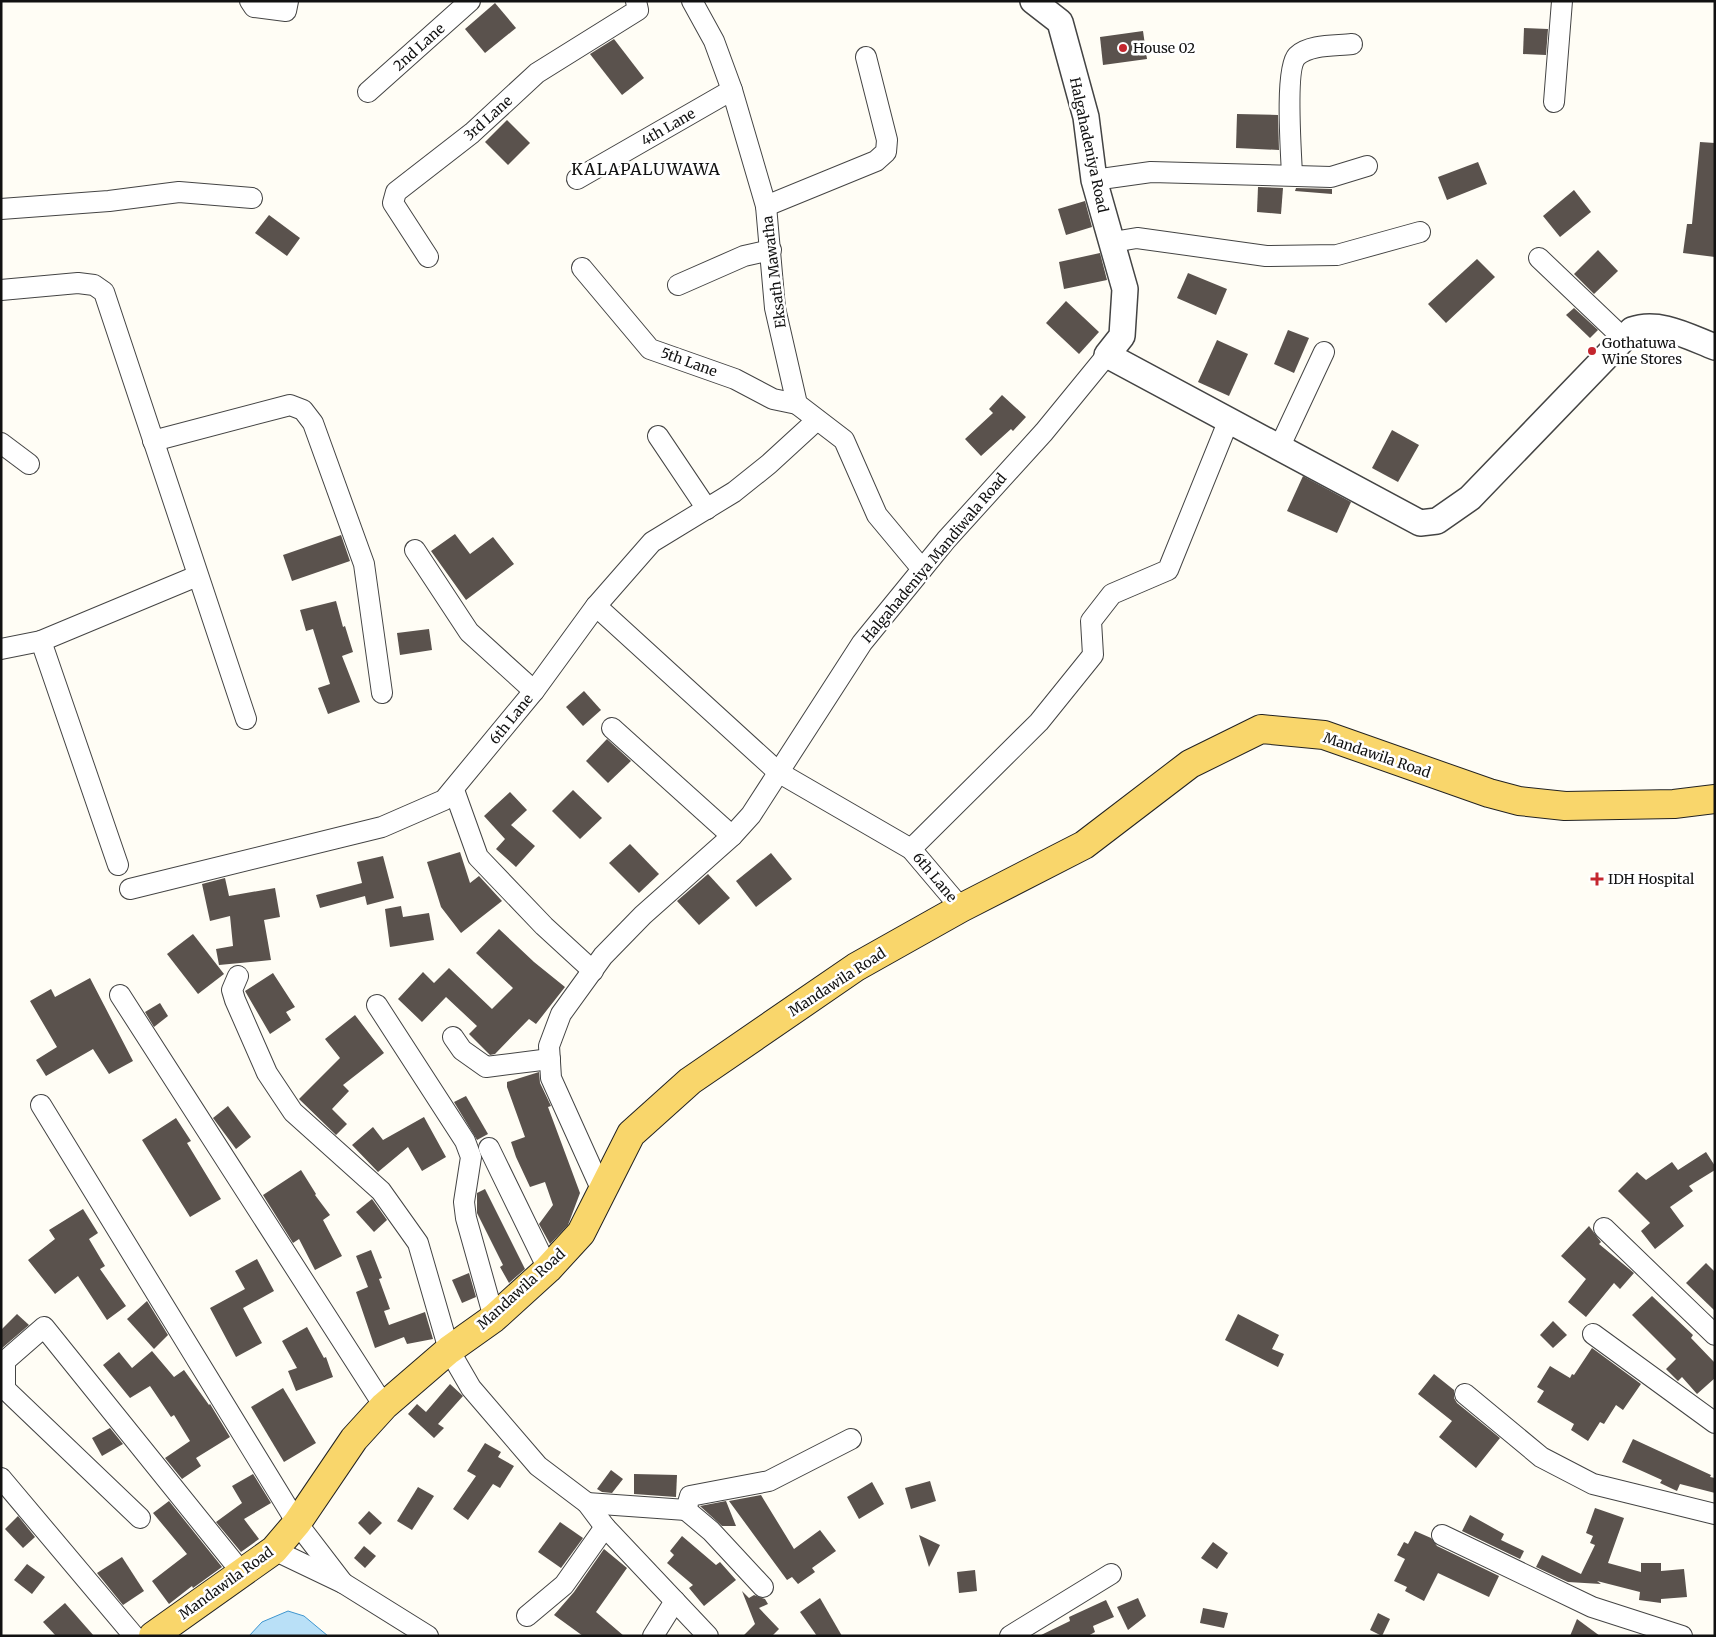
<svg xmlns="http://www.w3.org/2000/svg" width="1716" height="1637" viewBox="0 0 1716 1637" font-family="Merriweather,serif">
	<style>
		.water { fill: #b9e0f7; stroke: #3f96cf }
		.building { fill: #5a524d }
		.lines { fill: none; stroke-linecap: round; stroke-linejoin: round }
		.minor-casing { stroke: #444; stroke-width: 22 }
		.tertiary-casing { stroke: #444; stroke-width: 28 }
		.primary-casing { stroke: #222; stroke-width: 30 }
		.minor { stroke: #fff; stroke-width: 20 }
		.tertiary { stroke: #fff; stroke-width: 25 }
		.primary { stroke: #f9d66b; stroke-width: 28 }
		.poi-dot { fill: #c4262e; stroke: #fff; stroke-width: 2 }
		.labels { text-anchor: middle; stroke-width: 5; stroke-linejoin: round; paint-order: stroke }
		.street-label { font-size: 14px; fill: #111; stroke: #fff }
		.poi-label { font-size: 14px; fill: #111; stroke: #fff; text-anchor: start }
		.quarter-label { font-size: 16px; letter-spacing: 1px; fill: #111; stroke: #fff }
	</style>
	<rect width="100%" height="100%" fill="#fffdf5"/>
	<path class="water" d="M288 1611 304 1616 328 1636H249L262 1622Z"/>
	<g class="building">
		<path d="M495 3 516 28 485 53 465 29Z"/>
		<path d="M1524 28 1548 29 1546 55 1523 54Z"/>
		<path d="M1143 31 1147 59 1103 65 1100 37Z"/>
		<path d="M614 39 644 78 622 95 590 54Z"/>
		<path d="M1237 114 1278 115 1279 150 1236 148Z"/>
		<path d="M507 120 530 143 508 165 485 142Z"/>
		<path d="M1700 142 1715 143V257L1683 253 1687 224H1692Z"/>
		<path d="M1478 162 1487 184 1447 200 1438 177Z"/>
		<path d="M1258 187 1283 188 1281 214 1257 212Z"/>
		<path d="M1296 188 1332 189V194L1295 191Z"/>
		<path d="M1574 190 1591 212 1560 237 1543 216Z"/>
		<path d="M1085 201 1092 227 1066 235 1058 209Z"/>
		<path d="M269 215 300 238 287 256 255 233Z"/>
		<path d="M1598 250 1618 271 1594 294 1574 274Z"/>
		<path d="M1100 253 1107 280 1064 289 1059 262Z"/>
		<path d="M1477 259 1495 277 1446 323 1428 304Z"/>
		<path d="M1188 273 1227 289 1216 315 1177 298Z"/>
		<path d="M1066 301 1099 332 1079 354 1046 323Z"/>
		<path d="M1574 308 1598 330 1590 338 1566 315Z"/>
		<path d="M1288 330 1309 338 1294 373 1274 364Z"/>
		<path d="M1217 340 1248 354 1229 396 1198 382Z"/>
		<path d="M1002 395 1026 417 1013 431 1011 429 981 456 965 439 993 413 989 409Z"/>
		<path d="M1392 430 1419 445 1398 482 1372 468Z"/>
		<path d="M1303 476 1351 502 1337 533 1287 511Z"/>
		<path d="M455 534 470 554 493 537 514 564 466 600 431 551Z"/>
		<path d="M341 535 350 561 292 581 283 555Z"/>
		<path d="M336 601 343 627 345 626 353 652 342 656 360 702 328 714 318 688 330 684 313 629 306 631 300 610Z"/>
		<path d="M429 629 432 650 400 655 397 633Z"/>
		<path d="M584 691 601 710 583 726 566 707Z"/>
		<path d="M607 739 631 761 608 783 586 761Z"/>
		<path d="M573 790 602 818 580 839 552 811Z"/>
		<path d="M510 792 527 810 511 825 535 846 516 867 496 849 505 839 484 816Z"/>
		<path d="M630 844 659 874 639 893 609 863Z"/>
		<path d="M460 852 470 883 479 876 502 901 461 933 441 907 427 862Z"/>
		<path d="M771 853 792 879 756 907 736 881Z"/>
		<path d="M383 856 394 898 367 905 365 896 320 908 316 895 362 883 357 862Z"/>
		<path d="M708 874 730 898 699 925 677 901Z"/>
		<path d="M225 878 229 896 275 888 280 917 264 920 271 960 219 965 216 949 233 946 230 916 210 921 202 884Z"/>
		<path d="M401 906 403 917 429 913 434 940 390 947 385 909Z"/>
		<path d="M499 929 534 962 565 987 536 1024 529 1019 495 1054 490 1055 469 1034 477 1026 446 997 422 1022 398 999 423 972 434 983 449 968 492 1009 513 988 476 953Z"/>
		<path d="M193 934 224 974 198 994 167 954Z"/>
		<path d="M273 973 295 1007 286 1012 291 1020 270 1034 245 991Z"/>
		<path d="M90 978 133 1061 109 1074 93 1049 46 1076 36 1060 57 1047 30 1001 51 989 55 997Z"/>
		<path d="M160 1003 168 1016 154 1027 145 1012Z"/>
		<path d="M355 1015 384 1053 343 1085 349 1091 332 1109 347 1124 336 1135 299 1099 340 1058 325 1039Z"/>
		<path d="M539 1072 540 1083 551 1106 548 1107 580 1193 568 1225 550 1244 539 1224 553 1205 545 1182 530 1187 516 1157 511 1142 525 1137 507 1087V1082Z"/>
		<path d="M466 1096 488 1134 477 1140 454 1102Z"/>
		<path d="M228 1106 251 1137 236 1149 213 1118Z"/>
		<path d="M424 1117 446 1157 422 1171 408 1147 378 1172 352 1145 373 1127 383 1140Z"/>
		<path d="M176 1118 191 1141 187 1143 221 1199 190 1217 142 1140Z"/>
		<path d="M1706 1152 1715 1166V1170L1689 1186 1693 1191 1670 1207 1684 1226 1655 1249 1641 1231 1650 1223 1618 1191 1637 1172 1646 1180 1672 1162 1678 1170Z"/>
		<path d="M301 1170 316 1194 315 1195 330 1215 323 1220 342 1256 315 1270 299 1239 293 1243 263 1195Z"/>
		<path d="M485 1189 525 1269 509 1283 500 1267 503 1265 477 1213V1193Z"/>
		<path d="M372 1199 387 1220 374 1232 356 1212Z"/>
		<path d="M83 1209 98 1233 89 1239 105 1266 100 1269 126 1306 107 1320 78 1276 55 1294 28 1260 55 1239 49 1230Z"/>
		<path d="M1589 1226 1601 1242 1599 1244 1634 1273 1620 1289 1614 1283 1586 1317 1568 1302 1586 1279 1561 1256Z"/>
		<path d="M371 1250 382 1278 379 1279 390 1309 384 1311 389 1325 425 1312 433 1339 407 1344 404 1337 375 1348 356 1292 368 1287 356 1256Z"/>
		<path d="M257 1259 274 1291 243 1308 262 1343 236 1357 210 1308 245 1289 235 1271Z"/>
		<path d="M1706 1263 1715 1272V1311L1686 1283Z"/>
		<path d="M469 1273 476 1297 462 1303 452 1280Z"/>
		<path d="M1652 1296 1693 1335 1691 1338 1715 1363V1378L1697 1394 1682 1377 1678 1381 1666 1369 1676 1359 1632 1315Z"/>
		<path d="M147 1301 168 1335 154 1349 127 1319Z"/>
		<path d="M17 1314 29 1325 1 1349V1330Z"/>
		<path d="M1238 1314 1279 1335 1272 1349 1284 1354 1278 1367 1225 1340Z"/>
		<path d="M1553 1321 1567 1335 1553 1348 1540 1335Z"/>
		<path d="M307 1327 324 1358 326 1357 333 1377 296 1391 288 1371 297 1368 282 1341Z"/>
		<path d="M1592 1348 1641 1384 1623 1410 1616 1405 1604 1424 1600 1422 1588 1441 1571 1430 1574 1424 1537 1402 1544 1391 1537 1387 1550 1366 1570 1378 1572 1374 1574 1375Z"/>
		<path d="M152 1351 174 1377 184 1370 209 1405 210 1404 230 1437 196 1458 201 1466 182 1479 165 1458 190 1441 174 1415 171 1417 150 1386 130 1398 103 1365 119 1352 132 1368Z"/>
		<path d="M1434 1374 1454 1390V1398L1457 1403 1500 1438 1476 1468 1439 1437 1452 1421 1418 1394Z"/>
		<path d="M450 1384 463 1396 438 1424 444 1428 434 1438 408 1414 417 1404 426 1412Z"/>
		<path d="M283 1388 316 1443 284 1462 251 1407Z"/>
		<path d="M110 1428 123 1444 102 1456 92 1438Z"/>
		<path d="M1633 1439 1711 1475 1710 1477 1715 1478V1493L1680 1484 1677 1491 1660 1483 1662 1480 1622 1462Z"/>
		<path d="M485 1443 501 1452 498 1457 514 1466 500 1488 493 1484 468 1520 453 1509 476 1476 467 1471Z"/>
		<path d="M611 1470 623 1479 612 1493 602 1492 597 1489Z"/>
		<path d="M253 1474 271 1503 244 1519 259 1539 241 1552 216 1522 242 1503 232 1486Z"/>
		<path d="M634 1474 677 1475 676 1497 634 1494Z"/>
		<path d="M930 1481 936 1501 911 1509 905 1488Z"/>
		<path d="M872 1482 884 1504 859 1519 847 1497Z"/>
		<path d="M418 1487 434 1496 412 1530 397 1521Z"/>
		<path d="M761 1495 794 1549 820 1530 836 1551 812 1568 815 1572 798 1584 792 1577 787 1580 729 1501Z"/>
		<path d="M169 1501 222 1567 193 1588 192 1586 169 1604 152 1581 187 1554 153 1513Z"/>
		<path d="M726 1501 736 1526H722L700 1506Z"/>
		<path d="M1595 1508 1624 1518 1608 1563 1641 1572V1563H1661V1571L1684 1569 1687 1597 1661 1599V1603L1639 1600 1640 1592 1597 1581 1601 1584 1568 1582 1536 1567 1542 1555 1581 1574 1595 1545 1590 1543 1593 1536 1586 1533Z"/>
		<path d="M369 1511 382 1523 370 1535 358 1523Z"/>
		<path d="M1470 1515 1504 1534 1501 1540 1524 1551 1520 1559 1462 1531Z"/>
		<path d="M18 1516 35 1537 23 1548 5 1529Z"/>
		<path d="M560 1522 583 1538 561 1568 538 1552Z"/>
		<path d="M1415 1531 1431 1538 1437 1546 1499 1576 1489 1597 1438 1573 1424 1601 1405 1591 1407 1587 1394 1581 1405 1559 1397 1555 1404 1542 1408 1544Z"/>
		<path d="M919 1535 940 1545 929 1567Z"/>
		<path d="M682 1536 716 1565 720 1562 736 1580 704 1606 689 1588 693 1585 667 1563 674 1555 670 1551Z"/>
		<path d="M1213 1542 1228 1553 1217 1569 1201 1558Z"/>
		<path d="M364 1546 376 1556 365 1568 354 1558Z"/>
		<path d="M604 1549 627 1568 596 1612 624 1636H583L554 1615 574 1592Z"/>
		<path d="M122 1557 144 1591 123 1605 97 1573Z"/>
		<path d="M27 1564 45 1577 32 1594 14 1580Z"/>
		<path d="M975 1570 977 1591 959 1593 957 1572Z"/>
		<path d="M742 1591 749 1598 754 1595 765 1599 768 1604 759 1608 779 1629 772 1636H743L755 1624Z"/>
		<path d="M820 1598 842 1636H817L800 1612Z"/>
		<path d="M1138 1598 1146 1616 1128 1630 1117 1607Z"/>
		<path d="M1106 1600 1114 1617 1093 1626 1095 1632 1088 1636H1039L1070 1621 1069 1617Z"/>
		<path d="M65 1603 94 1636H56L43 1622Z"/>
		<path d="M1203 1608 1228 1613 1224 1628 1200 1623Z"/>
		<path d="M1378 1613 1390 1619 1382 1636 1370 1630Z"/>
		<path d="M1577 1619 1600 1636H1570Z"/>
	</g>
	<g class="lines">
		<defs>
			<g id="minor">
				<path d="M250 1 254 7 286 11 288 1"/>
				<path d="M692 1 714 41 732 90 766 206 775 308 797 404 844 440 877 515 922 569"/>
				<path d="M368 92 470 1"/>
				<path d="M1554 102 1562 1"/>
				<path d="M1292 174C1291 153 1285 68 1297 56 1310 44 1336 46 1352 44"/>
				<path d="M577 179 732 90"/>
				<path d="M1094 180 1151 172 1331 177 1367 166"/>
				<path d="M766 206 876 161 886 152 887 140 866 57"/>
				<path d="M1 209 109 201 179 192 252 198"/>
				<path d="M1113 242 1137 238 1266 256 1337 255 1420 232"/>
				<path d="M428 257 393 203 396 192 472 133 537 73 638 10 636 1"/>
				<path d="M1539 258 1623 338"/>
				<path d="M582 268 650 349 735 379 773 399 797 404"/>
				<path d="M678 285 744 256 771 250"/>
				<path d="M1 290 78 283 94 285 104 292 246 719"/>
				<path d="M658 436 707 509"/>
				<path d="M153 441 290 405 303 410 313 423 364 564 382 693"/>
				<path d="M1 443 29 464"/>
				<path d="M1280 446 1324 352"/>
				<path d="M415 550 469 632 534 691"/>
				<path d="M596 606 778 772 911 849 961 908"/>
				<path d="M41 641 118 865"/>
				<path d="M1 649 41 641 197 576"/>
				<path d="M612 728 732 836"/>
				<path d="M454 790 478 857 544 926 593 971"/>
				<path d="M911 849 1039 722 1093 655 1091 621 1112 594 1168 570 1228 422"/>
				<path d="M130 889 382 827 444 800 534 691 596 606 652 542 734 492 769 464 817 420"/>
				<path d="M238 976 232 990 235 1000 267 1073 293 1112 381 1191 418 1243 449 1350 471 1388 538 1466 587 1503 605 1527 708 1636"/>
				<path d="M120 995 384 1406"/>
				<path d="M377 1005 465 1141 471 1157 464 1202 466 1218 494 1318"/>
				<path d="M453 1037 462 1050 486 1067 550 1059"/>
				<path d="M41 1105 297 1523 343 1583"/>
				<path d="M489 1148 548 1269"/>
				<path d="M602 1191 551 1078 549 1046 561 1014 603 956 643 915 732 836 751 815 862 643 946 540 1044 432 1107 355"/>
				<path d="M1604 1228 1715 1335"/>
				<path d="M1593 1334 1715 1423"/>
				<path d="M1465 1394 1541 1457 1593 1484 1715 1514"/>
				<path d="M1 1478 134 1636"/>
				<path d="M587 1503 686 1510 690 1496 769 1481 851 1439"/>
				<path d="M686 1510 711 1531 763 1587"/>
				<path d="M140 1518 5 1389V1361L44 1327 243 1574"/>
				<path d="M1442 1535 1592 1607 1682 1636"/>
				<path d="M274 1550 343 1583 428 1636"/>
				<path d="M527 1616 564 1585 605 1527"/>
				<path d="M653 1636 675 1601"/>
				<path d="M1010 1636 1111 1574"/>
			</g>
			<path id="tertiary" d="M1033 1 1060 22 1086 117 1094 180 1125 289 1122 336 1107 355 1420 523 1437 521 1470 498 1632 330C1659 320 1689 337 1715 347"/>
			<path id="primary" d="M153 1636 274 1550 297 1523 354 1439 384 1406 449 1350 494 1318 548 1269 581 1233 631 1134 690 1081 856 967 961 908 1084 845 1190 764 1261 729 1324 735 1489 793 1519 801 1565 806 1674 804 1715 799"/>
		</defs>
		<use href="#minor" class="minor-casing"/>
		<use href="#tertiary" class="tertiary-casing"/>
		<use href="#primary" class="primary-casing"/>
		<use href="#minor" class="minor"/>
		<use href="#tertiary" class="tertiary"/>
		<use href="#primary" class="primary"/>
	</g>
	<g class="poi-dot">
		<circle cx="1123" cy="48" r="5"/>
		<circle cx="1592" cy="351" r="5"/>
		<path d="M1594.5 871.5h5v5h5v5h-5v5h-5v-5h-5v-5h5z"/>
	</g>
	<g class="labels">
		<g class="street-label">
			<text transform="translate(419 47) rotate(-42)" y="5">2nd Lane</text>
			<text transform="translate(488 118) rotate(-42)" y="5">3rd Lane</text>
			<text transform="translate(668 127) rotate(-30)" y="5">4th Lane</text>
			<text transform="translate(1089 145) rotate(78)" y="5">Halgahadeniya Road</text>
			<text transform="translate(774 272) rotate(-97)" y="5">Eksath Mawatha</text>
			<text transform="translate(689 362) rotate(20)" y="5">5th Lane</text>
			<text transform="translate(934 558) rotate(-50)" y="5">Halgahadeniya Mandiwala Road</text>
			<text transform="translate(511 719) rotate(-51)" y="5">6th Lane</text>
			<text transform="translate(1377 755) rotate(19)" y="5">Mandawila Road</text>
			<text transform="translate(935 877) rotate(50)" y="5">6th Lane</text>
			<text transform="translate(837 982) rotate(-33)" y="5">Mandawila Road</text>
			<text transform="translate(521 1289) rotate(-42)" y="5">Mandawila Road</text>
			<text transform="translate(226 1583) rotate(-36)" y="5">Mandawila Road</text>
		</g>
		<g class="poi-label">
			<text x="1133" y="53">House 02</text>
			<text x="1602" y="348">Gothatuwa<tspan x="1602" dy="16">Wine Stores</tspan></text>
			<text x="1608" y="884">IDH Hospital</text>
		</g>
		<g class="quarter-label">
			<text x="646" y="175">KALAPALUWAWA</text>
		</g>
	</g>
	<rect width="1716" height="1637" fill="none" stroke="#111111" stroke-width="5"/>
</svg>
